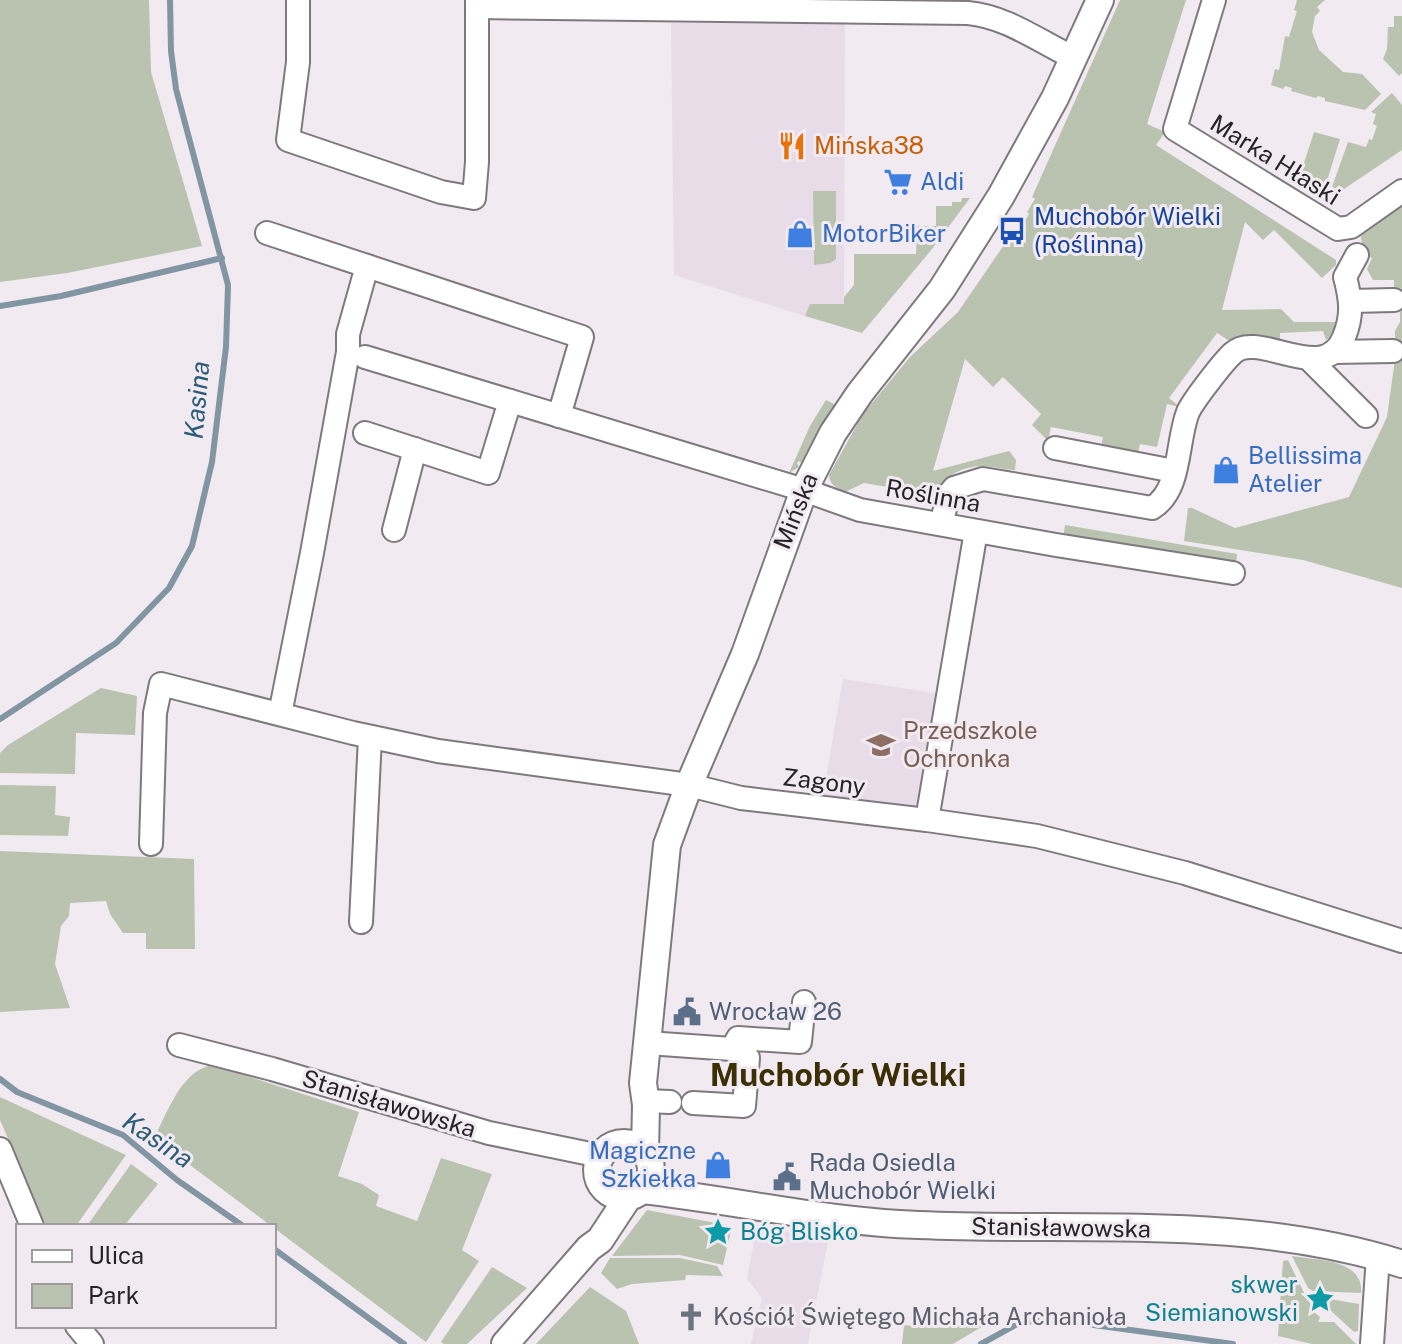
<svg xmlns="http://www.w3.org/2000/svg" width="1402" height="1344" viewBox="0 0 1402 1344" font-family="'Public Sans',sans-serif">
	<style>
		.built { fill: #e9dce9 }
		.green { fill: #bac3b0 }
		.lines { fill: none; stroke-linecap: round; stroke-linejoin: round }
		.stream { stroke: #8295a3; stroke-width: 6 }
		.minor-casing { stroke: #7f797f; stroke-width: 26 }
		.tertiary-casing { stroke: #7f797f; stroke-width: 30 }
		.minor { stroke: #fff; stroke-width: 22 }
		.tertiary { stroke: #fff; stroke-width: 26 }
		.labels { text-anchor: middle; stroke-width: 6; stroke-linejoin: round; paint-order: stroke }
		.food-label { font-size: 24px; fill: #c56008; stroke: #f1eaf1; text-anchor: start }
		.street-label { font-size: 24px; fill: #272427; stroke: #f1eaf1 }
		.shop-label { font-size: 24px; fill: #366cbe; stroke: #f1eaf1; text-anchor: start }
		.transit-label { font-size: 24px; fill: #164399; stroke: #f1eaf1; text-anchor: start }
		.education-label { font-size: 24px; fill: #785e54; stroke: #f1eaf1; text-anchor: start }
		.service-label { font-size: 24px; fill: #4e5e75; stroke: #f1eaf1; text-anchor: start }
		.culture-label { font-size: 24px; fill: #0d838f; stroke: #f1eaf1; text-anchor: start }
		.worship-label { font-size: 24px; fill: #5b616d; stroke: #f1eaf1; text-anchor: start }
		.water-label { font-size: 26px; font-style: italic; fill: #2d5c7a; stroke: #f1eaf1 }
		.district-label { font-size: 32px; font-weight: bold; fill: #3c2f04; stroke: #f1eaf1 }
	</style>
	<rect width="100%" height="100%" fill="#f1eaf1"/>
	<g class="built">
		<path d="M671 23 845 24 844 304H810L805 316 674 275Z"/>
		<path d="M843 679 941 694 920 806 823 795Z"/>
		<path d="M757 1225 828 1241 808 1344H751L762 1298 747 1279Z"/>
	</g>
	<g class="green">
		<path d="M0 0H149L151 72 202 246 67 273 0 282Z"/>
		<path d="M1120 0H1186L1147 124 1165 132 1156 145 1336 260V265L1322 278 1274 230 1263 240 1245 222 1222 310 1281 309 1294 322H1335L1336 324 1332 337 1326 340 1323 331 1280 333V346C1262 337 1250 333 1231 342L1217 333 1169 398 1180 407 1167 404 1157 447 1140 444 1137 457 1100 450 1103 437 1051 427 1048 441 1032 425 1041 414 1003 377 993 387 965 359 933 471 1009 451 1016 460 1015 470C1005 470 993 466 982 466 963 466 941 477 935 495L864 483 845 492C836 488 830 485 829 475L863 414 910 357 958 312 1006 242 1008 243 1015 233 1018 234 1029 214 1027 212 1035 199 1032 197Z"/>
		<path d="M1297 0H1325L1317 7 1320 11 1315 16 1312 32 1319 50 1343 72 1362 74 1381 94 1365 110 1325 101V98L1318 96 1316 98 1291 91 1292 88 1285 86 1283 89 1271 85 1275 69 1279 70 1285 36 1289 37 1297 11 1294 10Z"/>
		<path d="M1394 16H1402V73L1399 76 1383 59 1387 49 1388 27H1394Z"/>
		<path d="M1392 93 1402 105V150L1341 191 1332 187 1348 142 1366 147 1369 139 1372 140 1377 126 1373 124 1376 114 1371 112Z"/>
		<path d="M1314 132 1340 139 1326 184 1301 172Z"/>
		<path d="M813 191H836V259L830 263 814 265Z"/>
		<path d="M962 198H970L932 249 862 333 805 316 810 304H844V297L854 285V254H916L917 226H936V206H952V202H961Z"/>
		<path d="M1402 203V588L1303 560 1184 541 1188 508H1192L1235 528 1349 497 1387 417 1395 359V331L1400 322V293H1394V280H1373L1367 269 1372 258 1364 252 1360 233Z"/>
		<path d="M826 400 834 404 835 409 803 464 799 461 797 463 799 467 789 473 810 426Z"/>
		<path d="M1065 525 1237 554 1236 565 1063 539Z"/>
		<path d="M101 688 137 696 135 735 76 733 75 774 0 773V753L8 745Z"/>
		<path d="M0 785 56 786 55 815 70 817 68 836 0 835Z"/>
		<path d="M0 851 194 859 195 949H146V933H123L110 914 106 901 70 903 69 916 61 926 55 964 70 1008 0 1012Z"/>
		<path d="M213 1065 359 1112 338 1176 362 1184 379 1195 376 1206 417 1221 441 1158 492 1174 462 1250 479 1261 426 1342 154 1138C168 1112 181 1070 213 1065Z"/>
		<path d="M0 1097 126 1155 76 1226H46L0 1120Z"/>
		<path d="M131 1164 158 1184 124 1226H91L89 1223Z"/>
		<path d="M647 1210 732 1226 723 1265 680 1255 612 1256Z"/>
		<path d="M1292 1256C1316 1260 1364 1259 1361 1293L1313 1291 1308 1288Z"/>
		<path d="M610 1258H680L717 1266 723 1276 686 1275 685 1280 632 1284 617 1289 601 1273Z"/>
		<path d="M1288 1260 1308 1301 1316 1309 1315 1313 1320 1317 1318 1322H1334L1356 1344H1312L1278 1336 1283 1261Z"/>
		<path d="M492 1267 527 1288 467 1344H444L441 1342Z"/>
		<path d="M590 1287 626 1311 639 1344H536Z"/>
		<path d="M1330 1299 1359 1304 1358 1331 1354 1332 1328 1308 1326 1304Z"/>
		<path d="M953 1312 995 1315 993 1320 953 1344H902L904 1325 948 1328Z"/>
	</g>
	<g class="lines">
		<g class="stream">
			<path d="M0 306 61 296 222 258"/>
			<path d="M0 719 116 643 169 588 192 546 212 462 226 347 228 285 176 89 171 51 170 0"/>
			<path d="M0 1079 17 1092 123 1135 177 1180 243 1226"/>
			<path d="M274 1249 404 1344"/>
			<path d="M981 1344 1021 1322 1057 1320 1233 1344"/>
		</g>
		<defs>
			<g id="minor">
				<path d="M298 0V62L288 140 441 192 474 198 477 162V0"/>
				<path d="M1214 0 1175 129 1338 229 1351 227 1402 191"/>
				<path d="M477 7 968 13C1008 17 1038 41 1074 58"/>
				<path d="M267 233 582 337 559 416"/>
				<path d="M1351 301 1394 300"/>
				<path d="M1333 352 1393 351"/>
				<path d="M365 357 804 490 860 510 1056 545 1233 573"/>
				<path d="M1309 359 1366 416"/>
				<path d="M365 433 488 473 510 401"/>
				<path d="M1055 448 1174 471"/>
				<path d="M941 524 949 494 954 488 983 479 1152 508C1182 490 1176 442 1188 412 1193 401 1223 362 1233 353 1258 329 1325 387 1344 337 1353 315 1351 300 1345 277L1357 255"/>
				<path d="M394 530 415 449"/>
				<path d="M280 714 312 553 348 352V334L367 266"/>
				<path d="M927 820 976 531"/>
				<path d="M151 844 155 713 161 684 353 733 438 751 689 785 741 798 927 820 1037 836 1185 873 1402 941"/>
				<path d="M361 922 370 737"/>
				<path d="M648 1043 732 1049 738 1038 800 1042 804 1002"/>
				<path d="M179 1045 272 1069 489 1133 600 1156"/>
				<path d="M645 1101 670 1102"/>
				<path d="M693 1103 744 1106 748 1058 742 1051 732 1049"/>
				<path d="M0 1149 32 1226"/>
				<path d="M77 1326 92 1344"/>
				<path d="M1372 1344 1378 1256"/>
			</g>
			<g id="tertiary">
				<circle cx="624" cy="1170" r="27"/>
				<path d="M645 1152 646 1105 643 1083 667 845 689 785 745 654 804 490 833 433 860 393 942 289 1001 196 1055 98 1100 0"/>
				<path d="M642 1190C734 1200 826 1222 919 1225 1080 1232 1246 1214 1402 1264"/>
				<path d="M505 1344 589 1248 600 1240 629 1196"/>
			</g>
		</defs>
		<use href="#minor" class="minor-casing"/>
		<use href="#tertiary" class="tertiary-casing"/>
		<use href="#minor" class="minor"/>
		<use href="#tertiary" class="tertiary"/>
	</g>
	<defs>
		<symbol id="restaurant-bare" viewBox="-9 -9 18 18"><path d="M-5-6h1v4h1v-4h1v4h1v-4h1v5L-1.5 .5V6h-2V.5L-5-1ZM5-6V6H3V1.5H1.5Q1.5-4 5-6Z" fill="#e8710a" stroke="#f1eaf1" stroke-width="2.5" paint-order="stroke"/></symbol>
		<symbol id="supermarket-bare" viewBox="-9 -9 18 18"><path d="M-6-5.5h2.5l.6 2H6L4.5 2H-2.5L-4.4-4H-6ZM-1.5 3.2a1.3 1.3 0 1 0 .1 0ZM3 3.2a1.3 1.3 0 1 0 .1 0Z" fill="#3f7fe0" stroke="#f1eaf1" stroke-width="2.5" paint-order="stroke"/></symbol>
		<symbol id="bus-bare" viewBox="-9 -9 18 18"><path d="M-5-6H5V4H4V6H2V4H-2V6H-4V4H-5ZM-3.5-4V0h7V-4ZM-3.5 1.2v1.5H-2V1.2ZM2 1.2v1.5H3.5V1.2Z" fill="#1a4fb4" stroke="#f1eaf1" stroke-width="2.5" paint-order="stroke"/></symbol>
		<symbol id="shop-bare" viewBox="-9 -9 18 18"><path d="M-5-2.5h2.3a2.7 3.5 0 0 1 5.4 0H5L5.5 6h-11ZM-1.5-2.5h3a1.5 2.3 0 0 0-3 0Z" fill="#3f7fe0" stroke="#f1eaf1" stroke-width="2.5" paint-order="stroke"/></symbol>
		<symbol id="school-bare" viewBox="-9 -9 18 18"><path d="M0-5L7-2L0 1L-7-2ZM-4 1L0 2.5L4 1V4Q0 6-4 4Z" fill="#8d6e63" stroke="#f1eaf1" stroke-width="2.5" paint-order="stroke"/></symbol>
		<symbol id="civic-bare" viewBox="-9 -9 18 18"><path d="M-.6-6.5H3V-4.5H.6V-3L4-1V1h2V6H-6V1h2V-1L-.6-3ZM-1.2 2.5V6h2.4V2.5Z" fill="#5c6f8a" stroke="#f1eaf1" stroke-width="2.5" paint-order="stroke"/></symbol>
		<symbol id="sight-bare" viewBox="-9 -9 18 18"><path d="M0-6L1.8-2.2L6-1.7L2.9 1.2L3.7 5.4L0 3.3L-3.7 5.4L-2.9 1.2L-6-1.7L-1.8-2.2Z" fill="#0f9aa8" stroke="#f1eaf1" stroke-width="2.5" paint-order="stroke"/></symbol>
		<symbol id="church-bare" viewBox="-9 -9 18 18"><path d="M-1.2-6h2.4v3.5h3.3v2.4h-3.3V6h-2.4V-.1h-3.3v-2.4h3.3Z" fill="#6b7280" stroke="#f1eaf1" stroke-width="2.5" paint-order="stroke"/></symbol>
	</defs>
	<g fill-rule="evenodd">
		<use href="#restaurant-bare" x="772" y="126" width="40" height="40"/>
		<use href="#supermarket-bare" x="878" y="162" width="40" height="40"/>
		<use href="#bus-bare" x="992" y="211" width="40" height="40"/>
		<use href="#shop-bare" x="780" y="214" width="40" height="40"/>
		<use href="#shop-bare" x="1206" y="450" width="40" height="40"/>
		<use href="#school-bare" x="861" y="725" width="40" height="40"/>
		<use href="#civic-bare" x="667" y="992" width="40" height="40"/>
		<use href="#shop-bare" x="698" y="1145" width="40" height="40"/>
		<use href="#civic-bare" x="767" y="1157" width="40" height="40"/>
		<use href="#sight-bare" x="698" y="1212" width="40" height="40"/>
		<use href="#sight-bare" x="1300" y="1279" width="40" height="40"/>
		<use href="#church-bare" x="671" y="1297" width="40" height="40"/>
	</g>
	<g class="labels">
		<g class="food-label">
			<text x="814" y="154">Mińska38</text>
		</g>
		<g class="street-label">
			<text transform="translate(1275 160) rotate(32)" y="8">Marka Hłaski</text>
			<text transform="translate(933 496) rotate(10)" y="8">Roślinna</text>
			<text transform="translate(796 511) rotate(-68)" y="8">Mińska</text>
			<text transform="translate(824 782) rotate(7)" y="8">Zagony</text>
			<text transform="translate(389 1104) rotate(17)" y="8">Stanisławowska</text>
			<text transform="translate(1061 1228) rotate(1)" y="8">Stanisławowska</text>
		</g>
		<g class="shop-label">
			<text x="920" y="190">Aldi</text>
			<text x="822" y="242">MotorBiker</text>
			<text x="1248" y="464">Bellissima<tspan x="1248" dy="28">Atelier</tspan></text>
			<text x="696" y="1159" text-anchor="end">Magiczne<tspan x="696" dy="28">Szkiełka</tspan></text>
		</g>
		<g class="transit-label">
			<text x="1034" y="225">Muchobór Wielki<tspan x="1034" dy="28">(Roślinna)</tspan></text>
		</g>
		<g class="education-label">
			<text x="903" y="739">Przedszkole<tspan x="903" dy="28">Ochronka</tspan></text>
		</g>
		<g class="service-label">
			<text x="709" y="1020">Wrocław 26</text>
			<text x="809" y="1171">Rada Osiedla<tspan x="809" dy="28">Muchobór Wielki</tspan></text>
		</g>
		<g class="culture-label">
			<text x="740" y="1240">Bóg Blisko</text>
			<text x="1298" y="1293" text-anchor="end">skwer<tspan x="1298" dy="28">Siemianowski</tspan></text>
		</g>
		<g class="worship-label">
			<text x="713" y="1325">Kościół Świętego Michała Archanioła</text>
		</g>
		<g class="water-label">
			<text transform="translate(197 400) rotate(-85)" y="9">Kasina</text>
			<text transform="translate(158 1140) rotate(34)" y="9">Kasina</text>
		</g>
		<g class="district-label">
			<text x="838" y="1086">Muchobór Wielki</text>
		</g>
	</g>
	<rect x="16" y="1224" width="260" height="104" fill="#f1eaf1" stroke="#a09ba0" stroke-width="2"/>
	<rect x="32" y="1250" width="40" height="12" fill="#ffffff" stroke="#a09ba0" stroke-width="2"/>
	<text x="88" y="1264" font-size="24" fill="#272427">Ulica</text>
	<rect x="32" y="1284" width="40" height="24" fill="#bac3b0" stroke="#a09ba0" stroke-width="2"/>
	<text x="88" y="1304" font-size="24" fill="#272427">Park</text>
</svg>
